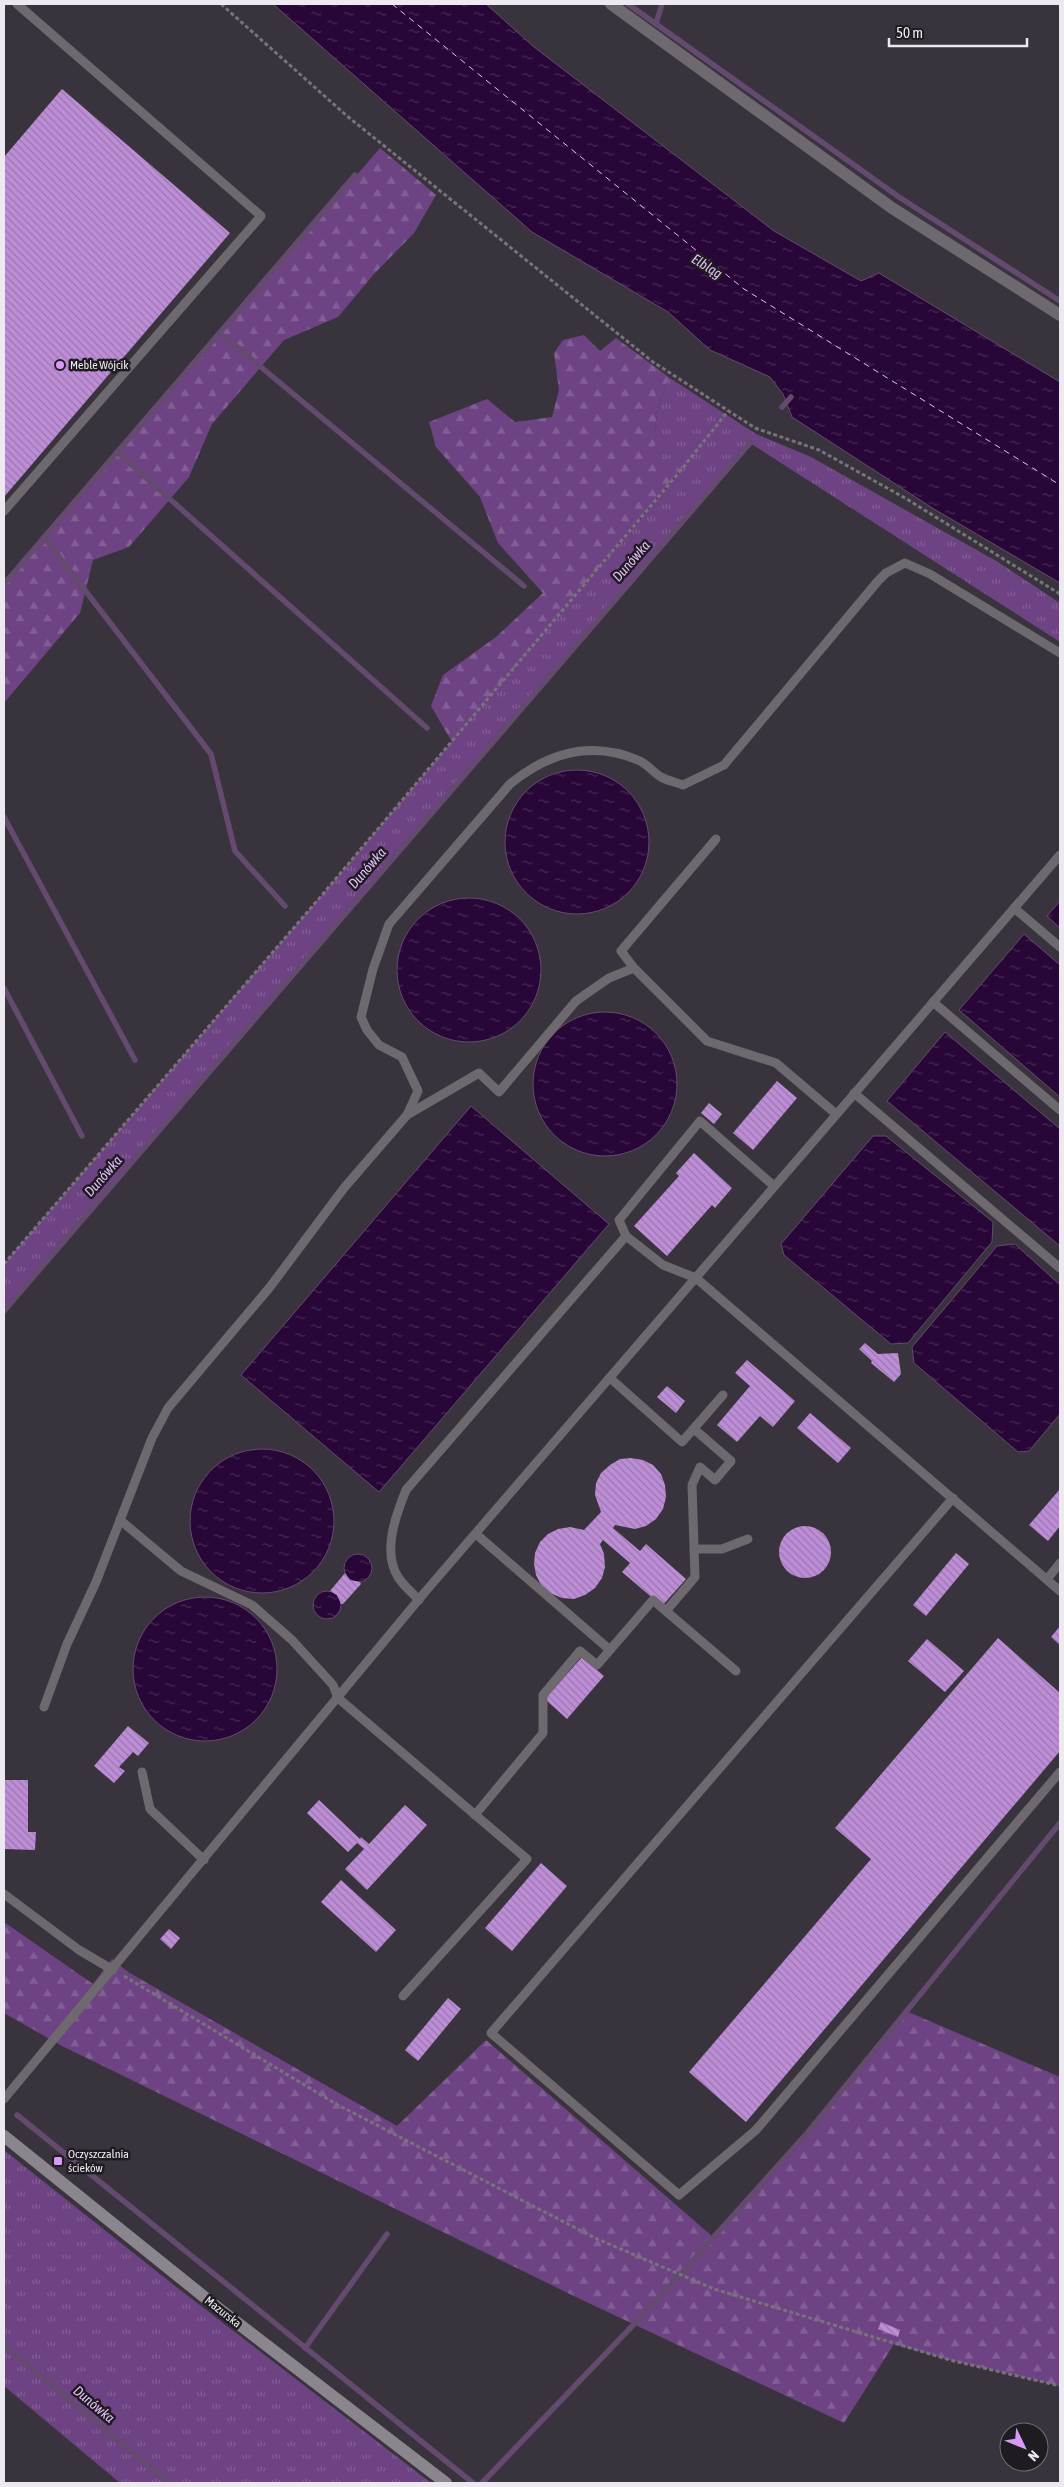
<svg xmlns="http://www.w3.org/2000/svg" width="1064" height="2487" viewBox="0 0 1064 2487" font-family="'Asap Condensed',sans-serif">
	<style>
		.grass { fill: url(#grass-tufts) }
		.forest { fill: url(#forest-firs) }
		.water { fill: url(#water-ripples); stroke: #644a6f }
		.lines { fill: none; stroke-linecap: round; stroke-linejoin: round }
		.stream { stroke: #644a6f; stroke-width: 5.5 }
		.ferry { stroke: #e4bff9; stroke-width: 1; stroke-dasharray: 6 5; stroke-linecap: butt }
		.building { fill: url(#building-back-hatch) }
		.path { stroke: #78727b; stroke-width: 3; stroke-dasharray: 4 2.5; stroke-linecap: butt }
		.lane { stroke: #6d696f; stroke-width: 9 }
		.street { stroke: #6d696f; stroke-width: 12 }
		.secondary { stroke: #8b868e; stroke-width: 12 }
		.poi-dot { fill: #d89af8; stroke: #1f1c21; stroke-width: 2 }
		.labels { text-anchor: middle; stroke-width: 5; stroke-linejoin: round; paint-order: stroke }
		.poi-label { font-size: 12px; fill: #ede9f0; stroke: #1f1c21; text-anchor: start }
		.street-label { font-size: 12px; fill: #ede9f0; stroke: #1f1c21 }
		.water-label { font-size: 14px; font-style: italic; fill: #e4bff9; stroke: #1f1c21 }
	</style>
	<defs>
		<pattern id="grass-tufts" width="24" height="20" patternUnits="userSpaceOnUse" patternTransform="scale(1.25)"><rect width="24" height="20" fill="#6e4384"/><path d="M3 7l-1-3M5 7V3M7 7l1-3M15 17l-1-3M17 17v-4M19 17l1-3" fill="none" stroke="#835e96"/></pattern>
		<pattern id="forest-firs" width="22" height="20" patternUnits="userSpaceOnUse" patternTransform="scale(1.25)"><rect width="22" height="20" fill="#6e4384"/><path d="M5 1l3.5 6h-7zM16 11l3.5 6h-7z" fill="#835e96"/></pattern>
		<pattern id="water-ripples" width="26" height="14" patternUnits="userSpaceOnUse" patternTransform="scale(1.25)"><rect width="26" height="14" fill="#290638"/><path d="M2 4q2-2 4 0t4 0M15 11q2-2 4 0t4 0" fill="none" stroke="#482a55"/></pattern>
		<pattern id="building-back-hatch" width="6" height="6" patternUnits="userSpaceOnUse" patternTransform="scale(1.25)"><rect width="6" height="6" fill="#bd8dd7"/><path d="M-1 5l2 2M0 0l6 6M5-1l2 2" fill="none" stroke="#9a78ac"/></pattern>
	</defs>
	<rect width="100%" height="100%" fill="#39333d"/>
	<g class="grass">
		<path d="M670 378 756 434 811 457 998 562 1060 603V642L750 443 4 1311V1264L322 895 681 471 655 451C654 424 657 402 670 378Z"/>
		<path d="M4 2150 175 2286 431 2483H120L4 2386Z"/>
	</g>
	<g class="forest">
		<path d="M380 148 436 195 414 233 374 274 338 317 284 340 212 424 189 477 129 547 93 560 80 613 4 703V584Z"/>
		<path d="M584 335 600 351 616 338 670 378C657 402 654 423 655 451L681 470 452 742 431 706 443 675 496 637 543 593 498 543 480 497 436 447 429 422 487 399 515 422 552 417 559 390 554 353 563 340Z"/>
		<path d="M4 1922 93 1984 112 1959 128 1972 397 2126 486 2040 713 2237 808 2132 906 2011 1060 2077V2386L950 2360 894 2344 844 2423 578 2298 62 2046 4 2013Z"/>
	</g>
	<g class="water">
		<path d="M273 4H486L534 47 774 231 861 281 879 273 1060 382V583L934 509 792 417 783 394 770 377 710 350 668 312 532 232Z"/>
		<circle cx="577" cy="842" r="72"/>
		<circle cx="469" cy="970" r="72"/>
		<path d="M1060 901V928L1047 916Z"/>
		<path d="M1024 934 1060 965V1097L959 1010Z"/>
		<circle cx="605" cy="1084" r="72"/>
		<path d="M945 1032 1060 1129V1246L887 1101Z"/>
		<path d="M471 1106 609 1224 379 1492 241 1375Z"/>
		<path d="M873 1136H886L993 1222 992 1242 908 1343 891 1344 784 1255 781 1244Z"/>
		<path d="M1015 1244 1060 1285V1414L1029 1451 1018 1452 914 1363 912 1347 997 1246Z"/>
		<circle cx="262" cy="1521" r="72"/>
		<circle cx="358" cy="1568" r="14"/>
		<circle cx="327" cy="1605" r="14"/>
		<circle cx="205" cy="1669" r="72"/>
	</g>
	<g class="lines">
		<g class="stream">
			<path d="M628 4 899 197 1060 301"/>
			<path d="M656 24 662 4"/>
			<path d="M220 333 524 586"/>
			<path d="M782 407 791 397"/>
			<path d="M117 452 427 728"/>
			<path d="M44 537 211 754 235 851 285 906"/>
			<path d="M4 584 355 175"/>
			<path d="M4 817 135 1060"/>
			<path d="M4 988 82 1136"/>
			<path d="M4 1311 750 443"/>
			<path d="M17 2115 473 2483"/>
			<path d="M4 2345 169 2483"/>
			<path d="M305 2348 387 2234"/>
			<path d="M482 2483 659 2298 808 2132 1060 1823"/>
		</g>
		<path class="ferry" d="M392 4 744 289 1060 485"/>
	</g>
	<g class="building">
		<path d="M62 89 230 233 4 497V157Z"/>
		<path d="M777 1081 797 1098 753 1150 733 1133Z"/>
		<path d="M709 1103 722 1114 714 1124 701 1113Z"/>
		<path d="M694 1153 732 1188 715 1208 712 1205 667 1256 634 1226 679 1176 676 1173Z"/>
		<path d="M865 1343 878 1354 898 1353 901 1374 894 1382 871 1363 872 1361 859 1349Z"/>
		<path d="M747 1360 795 1401 773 1427 760 1416 737 1442 717 1425 750 1386 735 1373Z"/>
		<path d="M667 1386 685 1401 676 1413 657 1397Z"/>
		<path d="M810 1413 851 1448 838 1463 797 1428Z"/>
		<path d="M631 1458 643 1460 653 1465 661 1474 665 1485 666 1497 663 1509 656 1519 646 1526 635 1529 615 1525 613 1528 640 1551 646 1544 686 1579 662 1606 622 1572 630 1563 603 1540 600 1544 604 1554 605 1567 602 1578 595 1588 585 1595 574 1599 562 1598 550 1593 541 1585 536 1575 534 1564 535 1553 540 1542 548 1534 558 1529 570 1527 584 1530 601 1512 595 1495 596 1483 601 1473 610 1465 620 1459Z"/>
		<path d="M1060 1489V1526L1048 1541 1029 1525Z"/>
		<circle cx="805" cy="1552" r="26"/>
		<path d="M956 1553 969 1564 926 1616 913 1605Z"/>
		<path d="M345 1573 350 1580 360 1582 361 1584 343 1604H341L337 1595 330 1591Z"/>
		<path d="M1060 1626V1645L1051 1637Z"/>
		<path d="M998 1638 1060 1693V1751L746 2122 689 2072 871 1859 835 1828Z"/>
		<path d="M927 1639 964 1671 945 1692 908 1661Z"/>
		<path d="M582 1657 604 1676 567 1719 545 1699Z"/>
		<path d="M128 1726 149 1743 138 1756 133 1752 119 1767 125 1771 114 1783 94 1766Z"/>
		<path d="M5 1780H28V1832H36L35 1850 4 1849Z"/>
		<path d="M319 1800 360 1839 361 1837 369 1844 405 1805 427 1825 367 1890 345 1869 364 1849 357 1843 348 1852 307 1813Z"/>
		<path d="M541 1863 567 1886 512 1951 485 1928Z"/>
		<path d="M341 1880 396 1930 376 1952 321 1902Z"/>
		<path d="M169 1929 180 1938 171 1949 160 1939Z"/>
		<path d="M448 1998 461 2009 418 2061 405 2050Z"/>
		<path d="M881 2322 900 2330 898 2337 878 2329Z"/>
	</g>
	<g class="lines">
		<g class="path">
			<path d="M221 4 347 116 653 362 755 428 819 450 905 498 1060 594"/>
			<path d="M4 1264 322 895 681 470 728 411"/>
			<path d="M124 1976 336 2104 595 2238 714 2289 950 2360 1060 2386"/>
		</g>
		<g class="lane">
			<path d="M4 511 261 216 17 4"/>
			<path d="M1014 908 1060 947"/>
			<path d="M634 968 621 951 716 839"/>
			<path d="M933 1002 1060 1110"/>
			<path d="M854 1093 1060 1268"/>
			<path d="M407 1115 479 1073 499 1092 576 1001 609 978 634 968 707 1041 776 1063 836 1114"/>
			<path d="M626 1236 619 1220 700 1121 774 1186"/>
			<path d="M610 1378 682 1442 723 1395"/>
			<path d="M953 1498 491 2033 679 2195 756 2130 1060 1772"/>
			<path d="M120 1520 181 1571 252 1605 292 1640 333 1685 338 1698 527 1859 403 1996"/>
			<path d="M476 1534 610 1650"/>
			<path d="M694 1549H722L748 1539"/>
			<path d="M1048 1578 1060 1563"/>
			<path d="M419 1600C412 1593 403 1585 398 1577 382 1551 396 1515 406 1490L626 1236 663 1265 696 1278 1060 1591"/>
			<path d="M666 1611 695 1577 692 1485 700 1467 715 1480 731 1461 694 1429"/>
			<path d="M44 1707 67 1644 96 1582 152 1438 168 1408 270 1287 344 1188 407 1115 418 1091 402 1057 379 1045 367 1030 361 1017 373 969 389 924 510 784C549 752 592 740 640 761 648 765 654 773 661 777 668 781 676 782 683 785L724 765 878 581 886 573 905 563 930 574 1060 653"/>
			<path d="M142 1772 150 1809 204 1860"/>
			<path d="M475 1815 543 1733V1695L580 1651 597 1665 653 1600 736 1671"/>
			<path d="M4 1894 79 1950 113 1970"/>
			<path d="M4 2099 425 1592 1060 855"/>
		</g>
		<path class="street" d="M611 4 892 208 1060 315"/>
		<path class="secondary" d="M4 2136 218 2308 446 2483"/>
	</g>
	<g class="poi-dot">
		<circle cx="60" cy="365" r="5"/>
		<rect x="53" y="2156" width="10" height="10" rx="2.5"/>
	</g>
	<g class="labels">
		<g class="poi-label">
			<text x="70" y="369">Meble Wójcik</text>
			<text x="68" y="2158">Oczyszczalnia<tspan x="68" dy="14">ścieków</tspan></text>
		</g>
		<g class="street-label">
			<text transform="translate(223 2312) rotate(38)" y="4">Mazurska</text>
		</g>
		<g class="water-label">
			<text transform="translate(707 266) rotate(32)" y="5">Elbląg</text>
			<text transform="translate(631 561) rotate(-49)" y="5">Dunówka</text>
			<text transform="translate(367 868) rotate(-49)" y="5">Dunówka</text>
			<text transform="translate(103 1176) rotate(-49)" y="5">Dunówka</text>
			<text transform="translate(94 2404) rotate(40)" y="5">Dunówka</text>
		</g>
	</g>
	<rect width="1064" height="2487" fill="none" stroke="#ede9f0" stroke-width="10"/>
	<g transform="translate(1024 2447) rotate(133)"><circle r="24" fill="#1f1c21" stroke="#716e74"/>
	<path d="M0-4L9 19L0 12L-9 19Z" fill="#d89af8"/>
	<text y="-8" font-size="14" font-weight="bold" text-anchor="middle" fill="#ede9f0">N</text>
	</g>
	<path d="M889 38v8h138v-8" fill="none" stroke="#ede9f0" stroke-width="2.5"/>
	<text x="896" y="38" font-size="15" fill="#ede9f0" stroke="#1f1c21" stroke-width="4" paint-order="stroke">50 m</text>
</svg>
